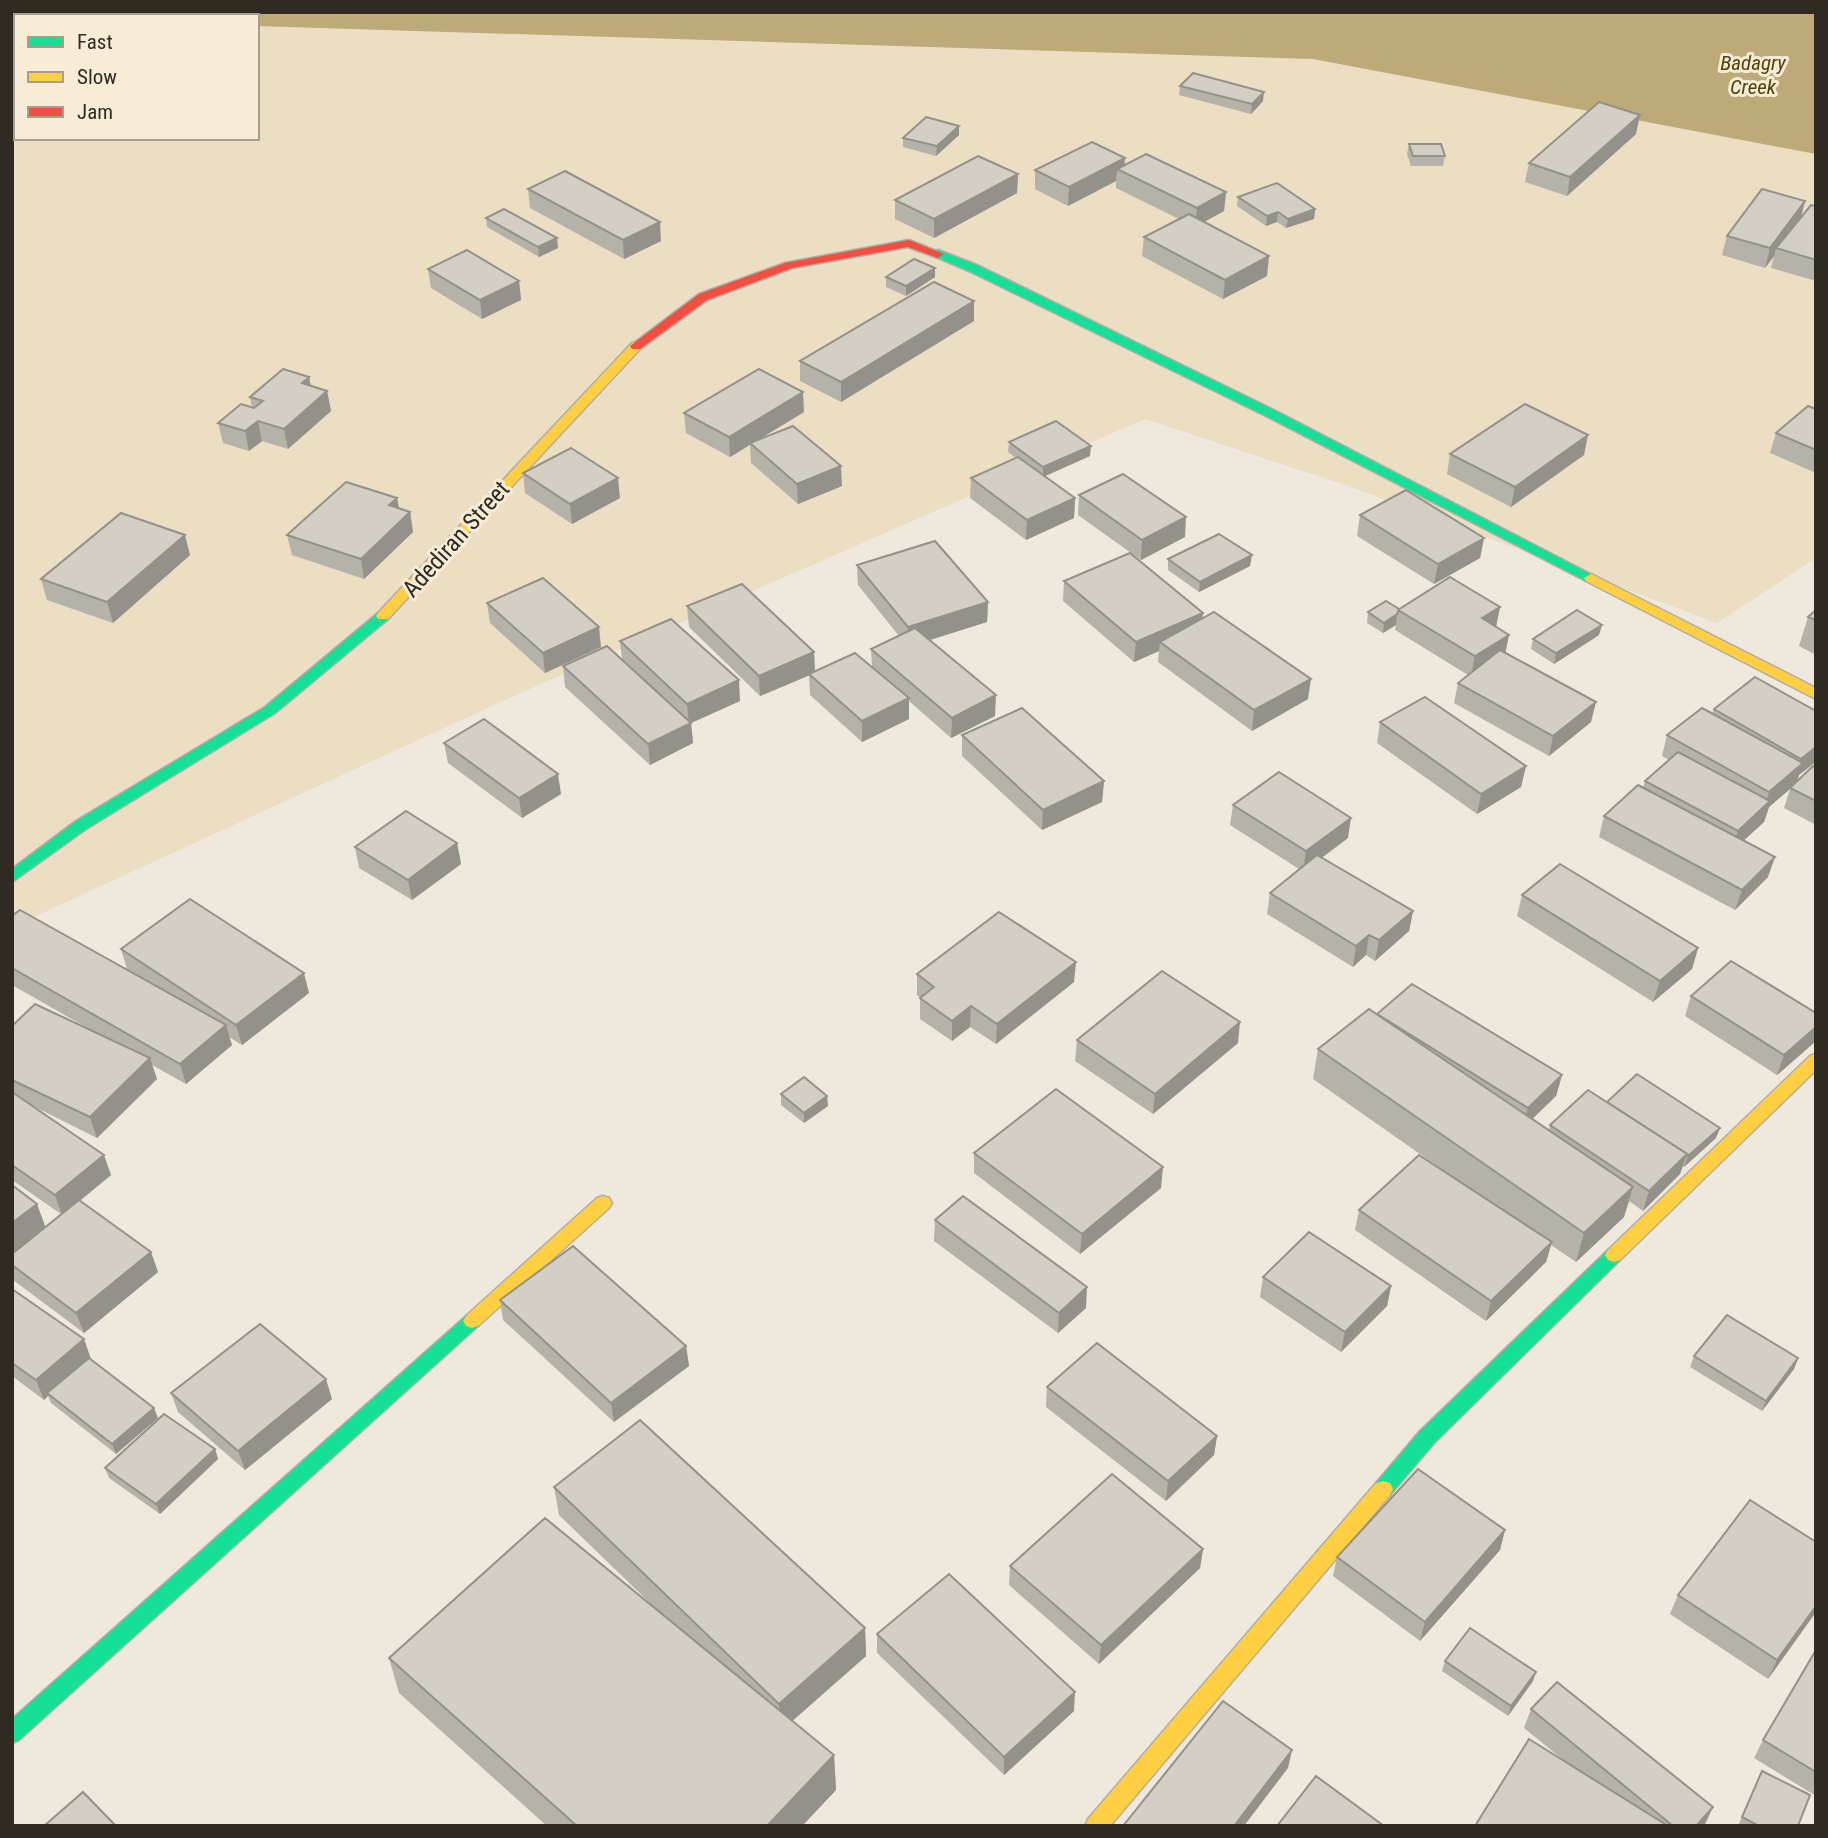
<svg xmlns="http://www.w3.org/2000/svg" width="1828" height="1838" viewBox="0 0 1828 1838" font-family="'Roboto Condensed',sans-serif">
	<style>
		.green { fill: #ebdec3 }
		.water { fill: #bea978 }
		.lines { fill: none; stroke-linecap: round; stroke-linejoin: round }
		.stream { fill: #bea978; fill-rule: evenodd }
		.fast-casing { stroke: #b2aea4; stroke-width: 3 }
		.slow-casing { stroke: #b2aea4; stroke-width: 3 }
		.jam-casing { stroke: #b2aea4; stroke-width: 3 }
		.fast { fill: #16e098; fill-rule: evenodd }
		.slow { fill: #ffcf43; fill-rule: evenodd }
		.jam { fill: #f24e42; fill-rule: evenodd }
		.wall { fill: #b5b2a9 }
		.shaded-wall { fill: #94918a }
		.building { fill: #d3cfc5; stroke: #94918a; stroke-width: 2 }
		.labels { text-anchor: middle; stroke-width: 6; stroke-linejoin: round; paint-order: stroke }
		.far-water-label { font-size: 21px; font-style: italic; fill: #54400a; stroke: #f7ecd5 }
		.street-label { font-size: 24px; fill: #2f2b23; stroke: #f7ecd5 }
	</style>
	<rect width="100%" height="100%" fill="#efe9dd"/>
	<path class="green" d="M12 16H16V138H257V23L1313 55 1816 150V558L1717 623 1354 488 1145 419 516 695 12 927Z"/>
	<path class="water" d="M12 12H1816V150L1313 55 257 23V16H12Z"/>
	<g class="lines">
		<g class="stream">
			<path d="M12 13 20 14 22 16H16V19H12Z"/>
			<path d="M257 20 1313 51 1816 146V154L1313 59 257 26Z"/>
		</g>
		<defs>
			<g id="fast">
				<path d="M938 250 977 265 1276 411 1598 578 1591 582 1586 581 1268 417 969 271 934 256 932 254Z"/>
				<path d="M383 612 390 616 388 619 275 713 86 829 12 882V869L76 821 265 707 378 613Z"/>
				<path d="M1614 1248 1620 1250 1623 1255 1620 1260 1434 1443 1390 1495 1383 1497 1376 1495 1373 1489 1376 1483 1420 1431 1608 1250Z"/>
				<path d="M472 1314 478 1316 481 1321 478 1326 19 1740 12 1743V1719L466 1316Z"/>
			</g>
			<g id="slow">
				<path d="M636 342 640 343V349L388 619H378L376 616 378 613 632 343Z"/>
				<path d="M1591 574 1816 688V699L1586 581 1584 578Z"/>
				<path d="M1816 1054V1070L1620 1260 1614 1262 1608 1260 1605 1255 1608 1250 1810 1056Z"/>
				<path d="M603 1196 609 1198 612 1203 609 1208 478 1326 472 1328 466 1326 463 1321 466 1316 597 1198Z"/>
				<path d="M1383 1481 1390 1483 1393 1489 1390 1495 1110 1826H1085L1088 1819 1376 1483Z"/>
			</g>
			<path id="jam" d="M909 240 944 254 938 258 908 247 792 268 707 300 640 349H632L630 346 699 294 785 263Z"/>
		</defs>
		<use href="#fast" class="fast-casing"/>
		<use href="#slow" class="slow-casing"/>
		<use href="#jam" class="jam-casing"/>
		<use href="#fast" class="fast"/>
		<use href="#slow" class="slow"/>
		<use href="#jam" class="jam"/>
	</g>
	<g class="wall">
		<path d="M1180 86 1263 101 1251 114 1179 95Z"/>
		<path d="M959 126V135L936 156 903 147V138Z"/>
		<path d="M1636 134 1567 196 1525 182 1529 163Z"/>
		<path d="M1409 144 1445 156 1443 166H1411L1407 154Z"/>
		<path d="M1124 165 1226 192 1224 211 1204 222 1267 276 1223 299 1142 256 1144 237 1179 219 1116 188V181L1068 206 1035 189V170Z"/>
		<path d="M1018 174 1017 193 934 238 895 219V200Z"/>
		<path d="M528 189 661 241 624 259 530 208Z"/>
		<path d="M1238 197 1315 209 1314 219 1286 228 1277 222 1266 226 1237 206Z"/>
		<path d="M1805 201 1801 218 1816 206V281L1771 268 1774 256 1765 268 1722 255 1727 236Z"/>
		<path d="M486 218 558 248 539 257 487 227Z"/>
		<path d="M935 268V277L906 296 886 287V277Z"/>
		<path d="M428 269 519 281 521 300 482 319 431 288Z"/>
		<path d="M974 321 841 402 800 381V361Z"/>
		<path d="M309 377 311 386 327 391 331 411 288 449 262 441 249 451 223 443 218 423 252 408 250 397Z"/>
		<path d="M1816 409V473L1770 453 1776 433Z"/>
		<path d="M804 412 758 440 842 486 798 504 751 463 750 445 730 457 686 433 684 413Z"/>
		<path d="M1009 442 1090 456 1045 476 1075 498 1074 518 1026 540 970 498 971 478 1016 458 1008 452Z"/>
		<path d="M1450 454 1584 455 1511 507 1447 474Z"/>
		<path d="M523 473 620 498 572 524 525 493Z"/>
		<path d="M1079 495 1185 537 1141 560 1078 515Z"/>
		<path d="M397 498 399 509 410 512 413 532 364 579 292 555 287 535Z"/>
		<path d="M1360 515 1484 538 1480 558 1434 584 1357 536Z"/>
		<path d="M190 555 113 623 47 600 41 579Z"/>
		<path d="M1168 559 1250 566 1199 592 1168 570Z"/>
		<path d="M857 565 988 602 987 622 929 640 995 716 951 738 909 701V719L862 742 810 695 809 675 760 696 689 627 687 606 814 652 815 672 872 667 871 649 899 636 858 585Z"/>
		<path d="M1064 581 1202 619 1308 699 1252 731 1158 662 1159 651 1134 662 1063 601Z"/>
		<path d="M487 603 601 647 545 673 490 623Z"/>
		<path d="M1500 607 1496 627 1505 653 1591 722 1549 756 1454 703 1458 683 1468 675 1395 630 1396 625 1383 633 1367 623 1368 612 1399 609Z"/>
		<path d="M1816 610V655L1799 646 1808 617Z"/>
		<path d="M1599 635 1554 664 1531 649 1533 639Z"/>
		<path d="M620 641 740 701 691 723 693 743 650 765 565 687 563 666 622 659Z"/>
		<path d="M1714 709 1816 711 1797 781 1816 768V825L1784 808 1790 789 1769 807 1764 822 1744 840 1768 877 1735 910 1599 837 1604 816 1643 788 1645 781 1669 760 1662 756 1667 735 1712 714Z"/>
		<path d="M1380 722 1526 766 1521 787 1477 814 1377 743Z"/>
		<path d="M962 735 1104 781 1102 802 1042 830 962 756Z"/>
		<path d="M444 743 561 794 522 818 448 763Z"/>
		<path d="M1233 805 1348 838 1322 857 1413 911 1409 931 1375 961 1366 955 1353 967 1267 914 1270 893 1299 869 1230 825Z"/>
		<path d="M457 843 461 864 412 900 359 868 355 847Z"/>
		<path d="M1522 895 1698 948 1692 969 1653 1002 1517 916Z"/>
		<path d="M12 916 127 969 121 949 309 993 242 1045 229 1037 232 1045 186 1084 152 1065 157 1079 97 1138 35 1107 111 1175 80 1201 158 1272 84 1333 13 1280 12 1277V1185L45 1227 61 1214 12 1180V1026L98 1034 12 985Z"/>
		<path d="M917 974 1074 982 996 1044 970 1027 952 1041 920 1019V998H921L917 995Z"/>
		<path d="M1691 996 1816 1013V1041L1777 1075 1685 1016Z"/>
		<path d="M1377 1015 1562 1075 1556 1096 1532 1119 1549 1130 1550 1125 1607 1102 1716 1138 1684 1167 1683 1166 1680 1174 1643 1211 1629 1201 1624 1217 1576 1262 1551 1245 1546 1262 1486 1321 1355 1230 1359 1210 1457 1180 1313 1079 1318 1049Z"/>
		<path d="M1077 1040 1238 1043 1153 1114 1075 1061Z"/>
		<path d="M781 1094 827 1096 828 1106 804 1123 781 1105Z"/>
		<path d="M974 1153 1161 1188 1080 1254 974 1173Z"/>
		<path d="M935 1220 1086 1308 1058 1333 934 1241Z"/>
		<path d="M1263 1277 1391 1286 1387 1306 1341 1352 1260 1297Z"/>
		<path d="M12 1289 158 1418 116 1454 51 1403 48 1396 44 1400 12 1376Z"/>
		<path d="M500 1300 686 1346 689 1366 614 1422 503 1320Z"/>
		<path d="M1694 1356 1798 1358 1794 1369 1762 1411 1690 1367Z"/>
		<path d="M1047 1387 1217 1436 1214 1455 1166 1501 1046 1407Z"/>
		<path d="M171 1393 332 1399 245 1470 178 1412Z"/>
		<path d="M215 1449 218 1459 160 1514 109 1478 105 1468Z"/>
		<path d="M554 1487 865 1628 866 1656 792 1721 834 1755 836 1790 802 1826H547L399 1693 389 1658 652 1605 559 1515Z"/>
		<path d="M1505 1530 1500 1550 1420 1641 1333 1576 1337 1557Z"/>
		<path d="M1203 1549 1200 1568 1099 1664 1009 1585 1010 1566Z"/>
		<path d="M1678 1595 1816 1612 1768 1679 1670 1614Z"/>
		<path d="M877 1634 1074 1711 1004 1775 877 1653Z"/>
		<path d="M1816 1650V1796L1754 1758 1763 1740Z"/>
		<path d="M1445 1661 1533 1681 1508 1716 1442 1671Z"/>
		<path d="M1531 1709 1713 1807 1704 1826H1475L1567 1763 1524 1728Z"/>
		<path d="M1762 1771 1798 1826H1738Z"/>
	</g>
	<g class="shaded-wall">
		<path d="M1264 92 1263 101 1251 114 1252 104Z"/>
		<path d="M1640 115 1636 134 1567 196 1570 177Z"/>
		<path d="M959 126V135L936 156 937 146Z"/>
		<path d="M1125 158 1124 172 1117 169 1116 181 1068 206 1069 187Z"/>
		<path d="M1018 174 1017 193 934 238V219Z"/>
		<path d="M1226 192 1224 211 1195 227 1197 208Z"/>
		<path d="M1805 201 1800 220 1776 248 1774 256 1765 268 1770 248Z"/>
		<path d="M1315 209 1314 219 1286 228 1288 219Z"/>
		<path d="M1278 212 1277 222 1266 226 1267 216Z"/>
		<path d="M660 222 661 241 624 259 623 240Z"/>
		<path d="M557 238 558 248 539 257 538 247Z"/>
		<path d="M1269 256 1267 276 1223 299 1225 280Z"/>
		<path d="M935 268V277L906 296V286Z"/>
		<path d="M519 281 521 300 482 319 480 300Z"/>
		<path d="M974 301V321L841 402V382Z"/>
		<path d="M309 377 313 397 302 383Z"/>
		<path d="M327 391 331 411 288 449 284 429Z"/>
		<path d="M803 392 804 412 730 457 729 437Z"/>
		<path d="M258 421 262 441 249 451 245 431Z"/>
		<path d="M1588 435 1584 455 1511 507 1515 487Z"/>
		<path d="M1091 446 1090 456 1043 477V467Z"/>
		<path d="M841 466 842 486 798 504 797 484Z"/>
		<path d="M618 478 620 498 572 524 570 504Z"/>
		<path d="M397 498 401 518 389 505Z"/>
		<path d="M1075 498 1074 518 1026 540 1027 520Z"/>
		<path d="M410 512 413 532 364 579 361 559Z"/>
		<path d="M1186 517 1185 537 1141 560 1142 540Z"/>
		<path d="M185 535 190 555 113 623 107 602Z"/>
		<path d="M1484 538 1480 558 1434 584 1438 564Z"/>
		<path d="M1252 555 1250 566 1199 592 1200 582Z"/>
		<path d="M988 602 987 622 908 647V627Z"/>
		<path d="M1500 607 1496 627 1482 618Z"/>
		<path d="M1203 613 1201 633 1160 642 1159 651 1134 662 1136 642Z"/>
		<path d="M1397 614 1396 625 1383 633 1384 623Z"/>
		<path d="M1602 625 1599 635 1554 664 1556 653Z"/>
		<path d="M599 627 601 647 545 673 543 653Z"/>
		<path d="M1509 635 1505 655 1471 677 1475 656Z"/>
		<path d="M814 652 815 673 760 696 759 676Z"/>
		<path d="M1311 679 1308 699 1252 731 1254 710Z"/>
		<path d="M739 680 740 701 691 723 693 743 650 765 648 744 689 724 687 704Z"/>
		<path d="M996 695 995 716 951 738 952 718Z"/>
		<path d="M909 698V719L862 742V721Z"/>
		<path d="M1596 702 1591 722 1549 756 1553 736Z"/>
		<path d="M1816 747V762L1799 775 1797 783 1769 807 1764 822 1731 852 1738 831 1765 807 1769 792 1798 767 1801 759Z"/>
		<path d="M1526 766 1521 787 1477 814 1481 794Z"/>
		<path d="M558 774 561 794 522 818 519 798Z"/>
		<path d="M1104 781 1102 802 1042 830 1043 810Z"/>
		<path d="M1351 818 1348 838 1303 872 1306 851Z"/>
		<path d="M457 843 461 864 412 900 408 880Z"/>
		<path d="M1775 857 1768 877 1735 910 1742 890Z"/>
		<path d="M1413 911 1409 931 1375 961 1379 940Z"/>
		<path d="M1369 935 1366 955 1353 967 1356 946Z"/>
		<path d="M1698 948 1692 969 1653 1002 1660 981Z"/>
		<path d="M1076 962 1074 982 996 1044 997 1024Z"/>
		<path d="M304 973 309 993 242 1045 236 1025Z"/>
		<path d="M971 1006 970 1027 952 1041V1021Z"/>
		<path d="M1240 1022 1238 1043 1153 1114 1155 1094Z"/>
		<path d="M226 1025 232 1045 186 1084 180 1064Z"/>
		<path d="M1816 1027V1041L1777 1075 1784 1055Z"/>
		<path d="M150 1058 157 1079 97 1138 90 1117Z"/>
		<path d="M1562 1075 1556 1096 1522 1129 1528 1108Z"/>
		<path d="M827 1096 828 1106 804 1123V1113Z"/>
		<path d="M1720 1128 1716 1138 1684 1167 1688 1156Z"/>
		<path d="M1687 1154 1680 1174 1643 1211 1649 1191Z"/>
		<path d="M104 1155 111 1175 62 1215 55 1195Z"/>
		<path d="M1163 1167 1161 1188 1080 1254 1082 1234Z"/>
		<path d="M1633 1187 1624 1217 1576 1262 1584 1233Z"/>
		<path d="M37 1204 48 1234 12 1261V1223Z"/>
		<path d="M1552 1242 1546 1262 1486 1321 1491 1301Z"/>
		<path d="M151 1252 158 1272 84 1333 76 1313Z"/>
		<path d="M1391 1286 1387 1306 1341 1352 1345 1332Z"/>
		<path d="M1087 1287 1086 1308 1058 1333 1059 1313Z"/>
		<path d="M84 1339 91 1359 47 1393 48 1396 44 1400 36 1380Z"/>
		<path d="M686 1346 689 1366 614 1422 611 1403Z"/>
		<path d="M1798 1358 1794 1369 1762 1411 1766 1401Z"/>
		<path d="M326 1379 332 1399 245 1470 238 1451Z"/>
		<path d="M154 1408 158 1418 116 1454 112 1444Z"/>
		<path d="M1217 1436 1214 1455 1166 1501 1168 1481Z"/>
		<path d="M215 1449 218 1459 160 1514 156 1504Z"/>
		<path d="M1505 1530 1500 1550 1420 1641 1425 1622Z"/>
		<path d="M1203 1549 1200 1568 1099 1664 1101 1645Z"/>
		<path d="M1816 1606V1612L1768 1679 1777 1660Z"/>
		<path d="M865 1628 866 1656 781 1731 779 1704Z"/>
		<path d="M1536 1672 1533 1681 1508 1716 1511 1706Z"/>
		<path d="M1075 1692 1074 1711 1004 1775V1757Z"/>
		<path d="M1292 1750 1288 1768 1244 1826H1234Z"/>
		<path d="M834 1755 836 1790 802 1826H767Z"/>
		<path d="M1713 1807 1704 1826H1696Z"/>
	</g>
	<g class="building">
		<path d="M1193 73 1264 92 1252 104 1180 86Z"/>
		<path d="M1599 102 1640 115 1570 177 1529 163Z"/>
		<path d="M926 117 959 126 937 146 903 138Z"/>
		<path d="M1092 142 1125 158 1069 187 1035 170Z"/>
		<path d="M1409 144H1441L1445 156H1413Z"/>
		<path d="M1146 154 1226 192 1197 208 1117 169Z"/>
		<path d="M978 156 1018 174 934 219 895 200Z"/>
		<path d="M565 171 660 222 623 240 528 189Z"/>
		<path d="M1277 183 1315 209 1288 219 1278 212 1267 216 1238 197Z"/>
		<path d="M1762 189 1805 201 1770 248 1727 236Z"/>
		<path d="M1811 205 1816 206V260L1776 248Z"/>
		<path d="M504 209 557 238 538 247 486 218Z"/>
		<path d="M1189 214 1269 256 1225 280 1144 237Z"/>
		<path d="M467 250 519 281 480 300 428 269Z"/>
		<path d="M914 259 935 268 906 286 886 277Z"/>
		<path d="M934 282 974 301 841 382 800 361Z"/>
		<path d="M283 369 309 377 302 383 327 391 284 429 258 421 245 431 218 423 241 404 254 408 263 401 250 397Z"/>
		<path d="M759 369 803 392 729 437 684 413Z"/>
		<path d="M1525 404 1588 435 1515 487 1450 454Z"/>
		<path d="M1808 406 1816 409V450L1776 433Z"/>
		<path d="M1056 421 1091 446 1043 467 1009 442Z"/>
		<path d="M793 426 841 466 797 484 750 443Z"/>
		<path d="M571 448 618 478 570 504 523 473Z"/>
		<path d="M1018 457 1075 498 1027 520 971 478Z"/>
		<path d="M1123 474 1186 517 1142 540 1079 495Z"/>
		<path d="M346 482 397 498 389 505 410 512 361 559 287 535Z"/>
		<path d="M1406 490 1484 538 1438 564 1360 515Z"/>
		<path d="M121 513 185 535 107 602 41 579Z"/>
		<path d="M1219 534 1252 555 1200 582 1168 559Z"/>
		<path d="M935 541 988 602 908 627 857 565Z"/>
		<path d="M1130 553 1203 613 1136 642 1064 581Z"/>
		<path d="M1450 577 1500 607 1482 618 1509 635 1475 656 1398 610Z"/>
		<path d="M543 578 599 627 543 653 487 603Z"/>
		<path d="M742 584 814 652 759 676 687 606Z"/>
		<path d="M1386 601 1399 609 1397 614 1384 623 1368 612Z"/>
		<path d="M1577 610 1602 625 1556 653 1533 639Z"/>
		<path d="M1816 610V620L1808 617Z"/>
		<path d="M1214 612 1311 679 1254 710 1160 642Z"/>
		<path d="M671 619 739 680 687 704 620 641Z"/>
		<path d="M915 628 996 695 952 718 871 649Z"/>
		<path d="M607 646 691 723 648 744 563 666Z"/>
		<path d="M1500 650 1596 702 1553 736 1458 683Z"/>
		<path d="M855 653 909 698 862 721 809 674Z"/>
		<path d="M1755 677 1816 711V747L1801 759 1714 709Z"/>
		<path d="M1425 697 1526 766 1481 794 1380 722Z"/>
		<path d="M1022 708 1104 781 1043 810 962 735Z"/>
		<path d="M1702 708 1803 763 1769 792 1667 735Z"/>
		<path d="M484 719 558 774 519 798 444 743Z"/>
		<path d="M1678 752 1770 801 1738 831 1645 781Z"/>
		<path d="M1813 766 1816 768V801L1790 788Z"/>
		<path d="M1279 772 1351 818 1306 851 1233 805Z"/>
		<path d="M1638 785 1775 857 1742 890 1604 816Z"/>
		<path d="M406 811 457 843 408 880 355 847Z"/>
		<path d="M1317 855 1413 911 1379 940 1369 935 1356 946 1270 893Z"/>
		<path d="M1560 864 1698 948 1660 981 1522 895Z"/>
		<path d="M190 899 304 973 236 1025 121 949Z"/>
		<path d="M20 910 226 1025 180 1064 12 968V916Z"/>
		<path d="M999 912 1076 962 997 1024 971 1006 952 1021 920 998 934 987 917 974Z"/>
		<path d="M1731 961 1816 1013V1027L1784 1055 1691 996Z"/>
		<path d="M1162 971 1240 1022 1155 1094 1077 1040Z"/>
		<path d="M1412 984 1562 1075 1528 1108 1377 1014Z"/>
		<path d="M35 1004 150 1058 90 1117 12 1080V1026Z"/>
		<path d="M1369 1009 1633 1187 1584 1233 1318 1049Z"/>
		<path d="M1637 1074 1720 1128 1688 1156 1686 1155 1687 1154 1607 1102Z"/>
		<path d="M804 1077 827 1096 804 1113 781 1094Z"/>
		<path d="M1056 1089 1163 1167 1082 1234 974 1153Z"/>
		<path d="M1588 1090 1687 1154 1649 1191 1550 1125Z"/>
		<path d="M12 1092 104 1155 55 1195 12 1165Z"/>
		<path d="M1419 1155 1552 1242 1491 1301 1359 1210Z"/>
		<path d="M12 1185 37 1204 12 1223Z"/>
		<path d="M963 1196 1087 1287 1059 1313 935 1220Z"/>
		<path d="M79 1200 151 1252 76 1313 12 1265V1254Z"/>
		<path d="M1309 1232 1391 1286 1345 1332 1263 1277Z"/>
		<path d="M573 1246 686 1346 611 1403 500 1300Z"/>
		<path d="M12 1289 84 1339 36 1380 12 1363Z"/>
		<path d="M1727 1315 1798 1358 1766 1401 1694 1356Z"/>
		<path d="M260 1324 326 1379 238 1451 171 1393Z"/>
		<path d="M1097 1343 1217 1436 1168 1481 1047 1387Z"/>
		<path d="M89 1358 154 1408 112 1444 47 1393Z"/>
		<path d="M164 1414 215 1449 156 1504 105 1468Z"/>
		<path d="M640 1420 865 1628 779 1704 554 1487Z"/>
		<path d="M1418 1469 1505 1530 1425 1622 1337 1557Z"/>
		<path d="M1112 1474 1203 1549 1101 1645 1010 1566Z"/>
		<path d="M1750 1500 1816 1542V1606L1777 1660 1678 1595Z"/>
		<path d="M545 1518 834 1755 767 1826H577L389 1658Z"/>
		<path d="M949 1574 1075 1692 1004 1757 877 1634Z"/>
		<path d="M1470 1628 1536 1672 1511 1706 1445 1661Z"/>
		<path d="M1816 1650V1772L1763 1740Z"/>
		<path d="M1557 1682 1713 1807 1696 1826H1673L1531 1709Z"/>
		<path d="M1223 1701 1292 1750 1234 1826H1123Z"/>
		<path d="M1529 1739 1668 1826H1475Z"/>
		<path d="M1762 1771 1810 1795 1798 1826H1759L1742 1817Z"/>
		<path d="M1316 1776 1384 1826H1277Z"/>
		<path d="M83 1792 116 1826H44Z"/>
	</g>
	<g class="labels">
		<g class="far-water-label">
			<text x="1753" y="70">Badagry<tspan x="1753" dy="24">Creek</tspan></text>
		</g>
		<g class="street-label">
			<text transform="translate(456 539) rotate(-48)" y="8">Adediran Street</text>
		</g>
	</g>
	<rect width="1828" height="1838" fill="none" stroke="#2f2b23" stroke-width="28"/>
	<rect x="14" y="14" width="245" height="126" fill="#f7ecd5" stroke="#a79f8e" stroke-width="2"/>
	<rect x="28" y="37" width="35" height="10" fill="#16e098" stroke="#a79f8e" stroke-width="2"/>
	<text x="77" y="49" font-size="21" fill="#2f2b23">Fast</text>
	<rect x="28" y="72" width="35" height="10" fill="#ffcf43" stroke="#a79f8e" stroke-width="2"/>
	<text x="77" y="84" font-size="21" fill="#2f2b23">Slow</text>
	<rect x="28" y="107" width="35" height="10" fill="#f24e42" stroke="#a79f8e" stroke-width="2"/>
	<text x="77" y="119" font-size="21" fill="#2f2b23">Jam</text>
</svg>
